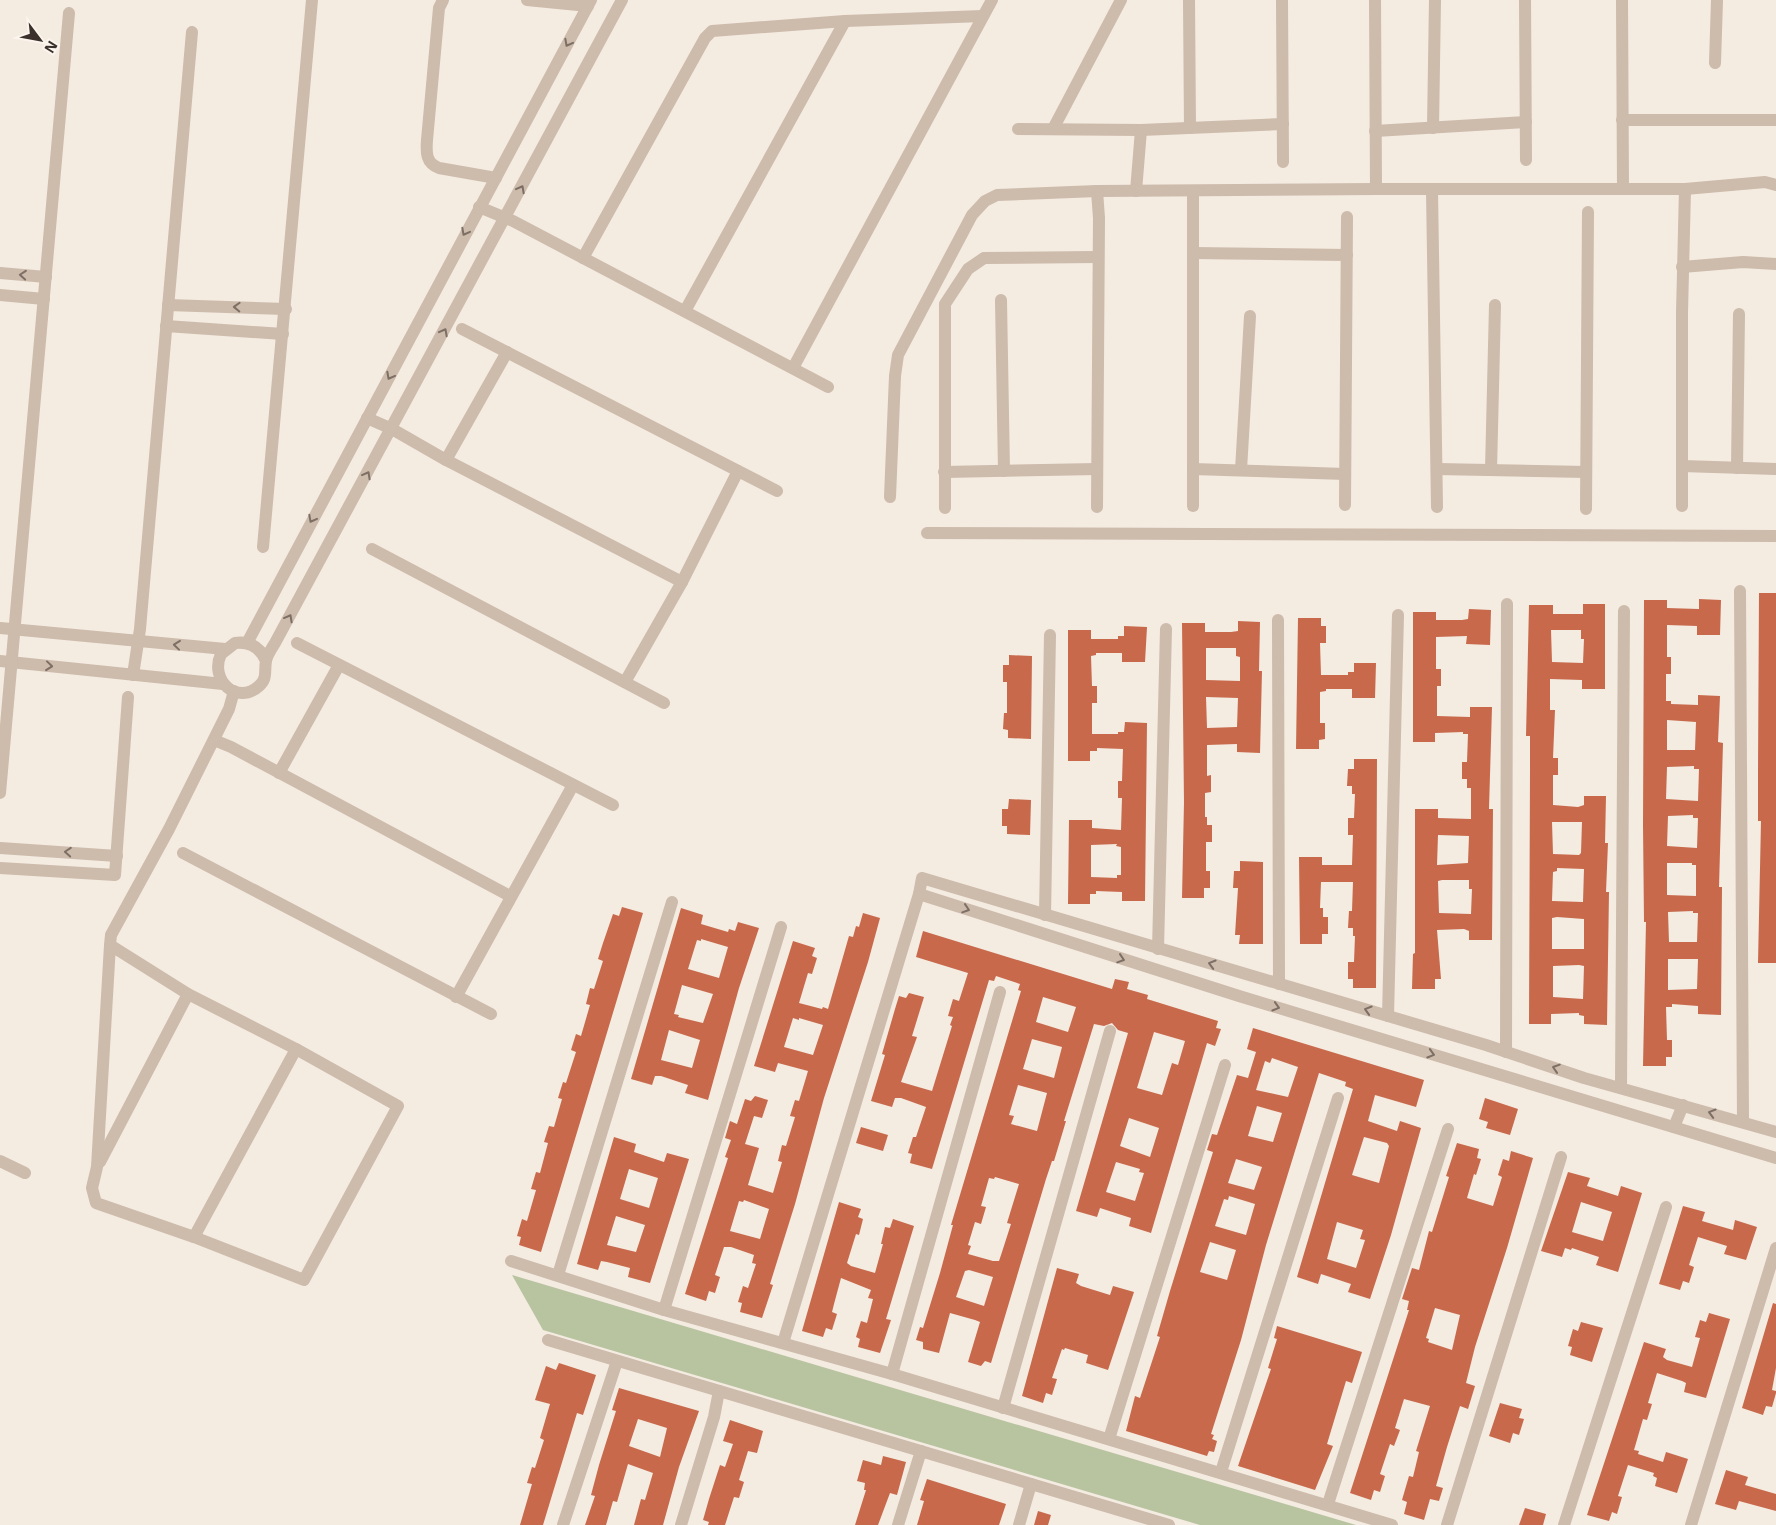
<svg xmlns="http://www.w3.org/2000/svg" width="1776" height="1525" viewBox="0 0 1776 1525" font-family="'Noto Sans',sans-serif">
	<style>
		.green { fill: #b8c4a0 }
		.building { fill: #c8694b; fill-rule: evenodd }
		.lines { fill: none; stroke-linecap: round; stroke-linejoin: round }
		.minor { stroke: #cdbbac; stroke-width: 12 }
		.oneway { stroke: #7d6f65 }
	</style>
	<rect width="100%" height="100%" fill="#f4ebe1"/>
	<path class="green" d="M512 1275 1356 1525H1200L543 1330Z"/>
	<g class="building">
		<path d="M1759 593H1776V963H1758L1761 821H1758V772Z"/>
		<path d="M1699 599 1721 600 1720 635H1697V626L1667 625V657H1671V674H1666V701H1671V704L1698 705V695L1720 696 1718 742 1723 743 1719 887H1722L1721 1015 1698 1014V1006L1672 1004V1007H1666L1667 1040H1672V1057H1666V1066H1643L1646 922H1644L1643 825 1644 600H1667V608L1699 609ZM1667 720 1696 722 1695 750H1667ZM1694 766V769H1699L1698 801 1666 799 1667 767ZM1693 815V818H1698L1697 848 1667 846 1668 816ZM1667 863H1692V865H1696V896L1667 895ZM1693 911V913H1698L1697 942H1669L1668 912ZM1668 959H1698L1697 989 1668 990Z"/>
		<path d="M1583 604H1605V689H1582V680L1550 679V710H1555L1553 758H1558V775H1553V805L1578 807 1584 805V796H1606L1605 843H1608L1606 892H1609L1607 1025 1584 1024V1016L1579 1015V1013L1551 1014V1024H1529L1530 771V736H1526L1529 605H1553V614H1583ZM1551 630H1581V639H1584L1583 663 1552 662ZM1552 822H1582L1581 853 1579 855 1553 854ZM1557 868 1584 869 1583 902 1552 901 1553 872 1557 871ZM1557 917 1584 919V949H1552V918ZM1579 965 1584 966 1583 999 1553 997V966Z"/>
		<path d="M1469 609 1491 610 1490 645 1466 644 1467 636 1436 637V669H1441V686H1437V716L1470 717V707H1492L1489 809H1493L1492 940H1469V931L1464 929 1437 930 1441 979H1435V989H1412L1413 954 1415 953V809H1438V818L1471 819V788H1467V779H1462V762H1467L1468 734H1463V732L1435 733V742H1413V612H1436V620H1462L1468 619ZM1438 835 1469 836 1468 863 1437 865ZM1442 880H1469V889H1472L1471 914 1439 913 1438 881Z"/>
		<path d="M1298 618H1321V626H1326V643H1320L1321 675H1348V672H1354V663H1376L1375 698H1352V689H1326V691L1320 692V723H1325V739L1319 740V749H1296Z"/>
		<path d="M1238 621 1260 622 1259 671H1262L1260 753 1237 752V744L1207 745V776L1211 775V792L1205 793V817H1207V825H1212V842H1206V871H1210V888H1204V898H1182L1184 802 1182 623H1205V632H1231L1238 631ZM1206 648H1236V656L1240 657V681L1206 680ZM1206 697 1238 698 1237 727 1207 728Z"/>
		<path d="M1124 626 1147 627 1145 662H1122V653H1096V655L1091 656 1092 686H1097V703H1092V734H1118V732H1124L1125 722 1147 723 1145 901H1122V892L1096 891V894H1090V904H1068L1069 820H1092V828L1121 830 1122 798H1118V781H1122L1123 749 1097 748V751H1090V761H1068V630H1091V639H1118V636H1124ZM1117 844 1116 846 1121 847V875H1117V878L1091 877V845Z"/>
		<path d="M1009 655 1032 656 1031 739 1008 738V730L1003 729 1004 713H1007V682H1003V665H1009Z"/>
		<path d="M1354 759H1377L1376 988H1353V979H1348V962H1354L1355 936H1353V928H1348L1349 911H1352L1353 882H1321L1320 908H1323V917H1328V934H1322V944H1300L1299 857H1322V865H1352L1353 835H1348V818H1354L1355 794H1352V786H1347L1348 769H1354Z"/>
		<path d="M1009 799 1031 800 1030 835 1007 834V826H1002V809H1008Z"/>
		<path d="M1240 861 1263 862V944H1239L1240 935H1235L1238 888H1233L1234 871H1240Z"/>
		<path d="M622 907 643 913 541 1252 519 1245 521 1237 517 1236 522 1219 527 1221 536 1190 531 1189 536 1172 540 1173 548 1143 544 1142 549 1126 554 1127 562 1099 558 1098 563 1082 566 1083 576 1052 571 1050 576 1034 581 1036 590 1005 586 1004 590 988 594 989 603 961 598 959 603 943 613 914 619 916Z"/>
		<path d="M681 908 703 915 701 924 728 932 729 929 735 931 738 922 759 928 739 988 708 1100 685 1093 688 1085 661 1076H655L652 1085 631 1079ZM701 939 728 947 719 978 688 969 697 940 701 941ZM682 985 713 994 703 1023 678 1017 679 1015 674 1014ZM669 1030 700 1040 692 1068 661 1060Z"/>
		<path d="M863 913 880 918 868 962 824 1098 795 1204 770 1284 773 1285 762 1318 740 1312 742 1303 738 1302 743 1286 748 1288 756 1264 752 1263 754 1255 731 1247H724L715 1275 720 1277 715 1293 709 1291 706 1301 685 1294 728 1158 725 1157 731 1140 725 1138 730 1121 737 1124 745 1099 751 1101 755 1096 768 1100 762 1118 754 1116 745 1144 759 1148 748 1185 773 1193 782 1162 778 1161 782 1145 786 1146 795 1117 790 1116 795 1100 799 1101 808 1071 778 1063 775 1072 754 1066 793 941 815 948 812 956 817 958 812 974 808 973 799 1003 822 1009 823 1007 828 1009 849 936 853 937 856 926 859 927ZM793 1018 799 1020V1018L823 1025 813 1055 784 1047ZM744 1200 769 1209 760 1239 730 1231 739 1201 743 1202Z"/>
		<path d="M923 931 1112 989 1115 979 1129 982 1127 989 1148 995 1147 999 1218 1021 1216 1028 1221 1029 1215 1046 1207 1043 1151 1233 1129 1226 1131 1218 1100 1208 1097 1217 1076 1211 1128 1033 1118 1030 1112 1023 1104 1026 1094 1024 1064 1121H1066L1054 1161H1052L1046 1179 991 1363 985 1361 981 1366 968 1362 980 1322 975 1320 950 1313 939 1353 923 1349V1342L916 1340 920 1327 923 1328 940 1273 953 1225H951L1021 991 1018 990 1020 984 996 976 994 981 989 980 932 1169 910 1163 912 1154 908 1153 913 1137H916L926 1107 901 1098H895L892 1107 871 1101 885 1055 882 1054 895 1009 899 996 906 998 909 993 924 997 912 1036 917 1037 901 1082 932 1091 952 1026 950 1025 953 1017 948 1016 953 999 959 1001 968 973 916 957ZM1043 997 1076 1007 1068 1032 1036 1022ZM1154 1032 1185 1041 1178 1065 1172 1063 1162 1095 1137 1088ZM1032 1039 1062 1047 1054 1078 1023 1069ZM1018 1085 1047 1093 1037 1131 1011 1124 1014 1116 1009 1115ZM1129 1118 1159 1128 1150 1157 1120 1146ZM1116 1162 1140 1169 1139 1172 1144 1173 1135 1201 1106 1192ZM995 1177 1019 1184 1007 1223 1011 1224 1002 1252 999 1261H993L968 1254 971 1246 968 1245 975 1222 981 1224 986 1207 981 1206 989 1178 994 1179ZM969 1270 993 1277 984 1306 956 1297 965 1271Z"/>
		<path d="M1253 1028 1424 1080 1416 1107 1375 1095 1368 1121 1397 1131 1400 1121 1421 1128 1391 1235 1370 1299 1348 1292 1351 1284 1321 1274 1318 1284 1297 1277 1353 1089 1345 1086 1346 1082 1319 1073 1266 1245 1241 1340 1211 1434 1214 1435 1212 1439 1217 1441 1214 1452 1209 1451 1207 1456 1126 1431 1135 1396 1140 1398 1160 1337 1157 1336 1170 1291 1213 1152 1207 1150 1212 1134 1217 1135 1237 1075 1248 1078 1256 1052 1247 1049ZM1272 1058 1298 1067 1288 1097 1256 1090 1265 1061 1270 1063ZM1257 1106 1282 1113 1273 1142 1248 1136ZM1364 1137 1387 1143 1389 1146 1379 1183 1352 1175ZM1236 1159 1262 1167 1254 1190 1228 1183ZM1229 1196 1255 1204 1246 1235 1215 1226 1224 1199 1228 1200ZM1337 1222 1363 1230 1360 1239 1365 1240 1356 1268 1327 1259ZM1210 1242 1236 1250 1227 1280 1200 1272Z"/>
		<path d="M1485 1098 1518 1109 1510 1135 1486 1128 1488 1122 1479 1119Z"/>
		<path d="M861 1127 888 1135 883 1151 856 1143Z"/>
		<path d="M614 1137 636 1144 634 1152 664 1162 667 1153 689 1159 650 1283 628 1277 630 1268 607 1262 601 1261 598 1270 577 1264ZM629 1169 658 1178 649 1208 620 1199ZM616 1216 645 1225 636 1252 607 1245Z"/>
		<path d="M1457 1143 1479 1149 1477 1158 1481 1159 1476 1175 1474 1174 1467 1198 1493 1206 1502 1177 1498 1175 1503 1159 1509 1161 1511 1151 1533 1158 1507 1248 1475 1347 1466 1383 1475 1386 1468 1409 1460 1406 1447 1447 1436 1486 1443 1488 1439 1501 1430 1499 1424 1520 1404 1514 1407 1502 1402 1500 1409 1476 1413 1477 1419 1452 1416 1451 1430 1406 1404 1399 1395 1428 1400 1430 1394 1446 1390 1444 1380 1474 1385 1476 1380 1492 1374 1490 1371 1500 1350 1493 1409 1310H1407L1409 1301 1402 1299 1412 1268 1419 1270 1429 1231 1432 1232 1449 1177 1446 1176ZM1435 1308 1460 1315 1452 1350 1428 1342 1429 1339 1426 1338Z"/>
		<path d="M1568 1172 1590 1178 1587 1186 1618 1196 1621 1186 1642 1193 1618 1272 1596 1265 1599 1257 1572 1248 1571 1250 1565 1248 1562 1257 1541 1251ZM1581 1202 1612 1212 1603 1241 1572 1232Z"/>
		<path d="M839 1202 861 1209 858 1217 863 1219 859 1235 856 1234 847 1263 851 1266 875 1273 883 1244H881L885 1227 890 1228 893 1219 914 1226 886 1319 891 1320 880 1353 858 1347 860 1339 856 1337 861 1321 867 1323 873 1299 868 1298 871 1290 841 1278 834 1304 832 1312 837 1314 832 1330 826 1328 823 1337 802 1331Z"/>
		<path d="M1683 1206 1705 1212 1702 1221 1733 1230 1735 1220 1757 1227 1746 1260 1724 1254 1727 1246 1698 1237 1689 1265 1694 1267 1689 1283 1683 1281 1680 1290 1659 1284Z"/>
		<path d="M1057 1268 1079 1274 1076 1283 1081 1286 1110 1295 1113 1286 1134 1292 1108 1370 1086 1363 1088 1355 1065 1348 1064 1350 1062 1349 1052 1378 1057 1379 1052 1395 1046 1393 1043 1403 1022 1396Z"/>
		<path d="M1773 1303 1776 1304V1368L1772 1390 1776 1391V1393L1772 1407 1766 1406 1763 1415 1742 1408Z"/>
		<path d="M1709 1313 1730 1319 1706 1398 1684 1392 1686 1383 1682 1381 1657 1373 1648 1403 1652 1404 1647 1420 1643 1419 1634 1450 1639 1451 1638 1454 1663 1462 1666 1452 1688 1459 1677 1493 1655 1486 1657 1478 1653 1476 1654 1473 1628 1465 1618 1496 1622 1497 1617 1514 1612 1512 1609 1521 1587 1515 1644 1342 1666 1349 1663 1357 1667 1360 1692 1367 1700 1338 1695 1337 1700 1320 1706 1322Z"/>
		<path d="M1581 1322 1603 1328 1592 1362 1570 1355 1572 1347 1568 1346 1573 1329 1578 1331Z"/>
		<path d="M1277 1326 1362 1352 1352 1383 1346 1381 1327 1444 1333 1446 1315 1490 1238 1466 1271 1369 1268 1368 1277 1339 1274 1338Z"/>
		<path d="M559 1363 596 1375 583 1415 577 1413 543 1525H520L532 1484 527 1483 532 1467 535 1468 544 1440 540 1438 550 1404 535 1400 546 1366 556 1370Z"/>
		<path d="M619 1388 699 1411 679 1467 663 1525H634L641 1499 645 1500 653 1473 628 1464 617 1502 613 1501 606 1525H585L595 1496 591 1495 599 1465 616 1411 612 1410ZM638 1419 667 1428 660 1457 629 1446Z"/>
		<path d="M1500 1403 1522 1409 1519 1418 1524 1419 1519 1435 1513 1433 1510 1443 1489 1436Z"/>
		<path d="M730 1420 763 1431 757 1453 748 1451 739 1480 744 1482 739 1498 734 1497 725 1525H708L709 1522 703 1520 709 1499 720 1465 725 1467 733 1444 723 1441Z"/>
		<path d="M883 1456 906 1462 897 1495 890 1493 878 1525H855L866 1490H864L865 1483 857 1481 863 1460 881 1465Z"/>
		<path d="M1726 1470 1748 1477 1745 1485 1776 1494V1511L1739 1501 1736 1510 1715 1504Z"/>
		<path d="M927 1479 1006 1504 999 1525H917L924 1501 920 1500Z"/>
		<path d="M1525 1508 1546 1514 1543 1525H1519Z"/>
		<path d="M1038 1511 1051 1515 1048 1525H1034Z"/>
	</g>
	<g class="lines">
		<g class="minor">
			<path d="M443 0 439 8 427 140C426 153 426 163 439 168L496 178"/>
			<path d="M527 0 588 6"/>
			<path d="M1189 0 1190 128"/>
			<path d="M1282 0 1283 162"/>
			<path d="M1375 0 1376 189"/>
			<path d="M1525 0 1526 160"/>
			<path d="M1622 0 1623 189"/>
			<path d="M1715 63 1717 0"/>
			<path d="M1622 120H1776"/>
			<path d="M1433 128 1435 0"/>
			<path d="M1018 129 1141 130 1283 124"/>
			<path d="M1053 129 1121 0"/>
			<path d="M1375 131 1526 122"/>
			<path d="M1432 190 1437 507"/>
			<path d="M1136 191 1141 130"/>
			<path d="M1193 191V506"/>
			<path d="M479 207 513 221 828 387"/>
			<path d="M1193 253 1347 255"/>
			<path d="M583 258 705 38 712 31 845 21 983 16"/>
			<path d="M1682 267 1743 262 1776 264"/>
			<path d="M0 273 46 277"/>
			<path d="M0 295 44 299"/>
			<path d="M1001 300 1004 471"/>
			<path d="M168 305 286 309"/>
			<path d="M685 311 845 21"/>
			<path d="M166 326 283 334"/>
			<path d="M462 329 777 491"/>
			<path d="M793 368 992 0"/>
			<path d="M367 418 392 429 446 460 682 582"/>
			<path d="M446 460 507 352"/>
			<path d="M1682 466 1776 469"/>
			<path d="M1737 468 1739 314"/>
			<path d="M1193 469 1345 474"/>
			<path d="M1437 469 1586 472"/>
			<path d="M1241 470 1250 316"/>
			<path d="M1491 470 1495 305"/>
			<path d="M944 472 1097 469"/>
			<path d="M890 497 895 376 898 355 972 215 985 201 997 195 1097 191 1376 189H1685L1765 182 1776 185"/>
			<path d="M1345 505 1347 217"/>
			<path d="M1682 506V313L1685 189"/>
			<path d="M1097 507 1099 218 1097 191"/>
			<path d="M945 508V304L968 269 984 258 1097 257"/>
			<path d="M1586 509 1588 212"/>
			<path d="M927 533 1776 536"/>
			<path d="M263 547 312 0"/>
			<path d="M372 549 664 703"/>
			<path d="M1740 591 1743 1122"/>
			<path d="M1278 620 1279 984"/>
			<path d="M0 628 225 649"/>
			<path d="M247 643 591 0"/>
			<path d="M297 643 613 805"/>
			<path d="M0 661 223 684"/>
			<path d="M266 661C260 647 250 641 235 643L221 654C209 680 237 706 259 686 268 678 264 671 266 661 267 655 272 648 275 643L622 0"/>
			<path d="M133 675 140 629 192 32"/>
			<path d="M625 682 682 582 738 471"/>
			<path d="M214 740 231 747 510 896"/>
			<path d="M279 773 339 665"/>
			<path d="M0 793 69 13"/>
			<path d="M0 848 117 856"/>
			<path d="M183 853 491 1014"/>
			<path d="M0 868 115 875 128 697"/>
			<path d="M919 894 1239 996 1776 1158"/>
			<path d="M1045 915 1050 635"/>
			<path d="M110 945 188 994 296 1049 398 1106 304 1280 194 1237 96 1203 92 1188 97 1167 110 945 111 935 169 829 229 709 234 691"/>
			<path d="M1158 949 1166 629"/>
			<path d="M456 997 573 785"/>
			<path d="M1388 1016 1398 615"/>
			<path d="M1506 1052 1507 604"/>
			<path d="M1621 1087 1624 611"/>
			<path d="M1674 1127 1683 1105"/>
			<path d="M0 1161 25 1173"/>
			<path d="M100 1162 188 994"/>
			<path d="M194 1237 296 1049"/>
			<path d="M511 1261 664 1310 892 1374 1392 1525"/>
			<path d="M558 1275 672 902"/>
			<path d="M664 1310 781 927"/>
			<path d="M548 1340 1169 1525"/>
			<path d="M783 1343 919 894 922 878 1486 1045 1584 1078 1776 1132"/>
			<path d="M892 1374 1000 992"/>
			<path d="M1003 1408 1110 1031"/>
			<path d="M1109 1439 1225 1065"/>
			<path d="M1221 1472 1338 1098"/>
			<path d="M1328 1504 1448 1129"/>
			<path d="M563 1525 617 1361"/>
			<path d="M681 1525 714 1417 719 1391"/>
			<path d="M898 1525 921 1451"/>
			<path d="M1019 1525 1031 1484"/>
			<path d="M1447 1525 1561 1157"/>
			<path d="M1564 1525 1666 1207"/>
			<path d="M1691 1525 1776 1248"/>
		</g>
	</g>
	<defs><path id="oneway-chevron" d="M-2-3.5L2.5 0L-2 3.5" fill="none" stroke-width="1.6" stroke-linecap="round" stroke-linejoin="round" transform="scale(1.25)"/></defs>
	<g class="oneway">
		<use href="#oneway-chevron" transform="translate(568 43) rotate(118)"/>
		<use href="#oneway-chevron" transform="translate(521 189) rotate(-62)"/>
		<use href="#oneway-chevron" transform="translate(465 232) rotate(118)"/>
		<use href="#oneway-chevron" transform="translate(23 275) rotate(-175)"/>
		<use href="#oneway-chevron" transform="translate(237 307) rotate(-178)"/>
		<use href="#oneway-chevron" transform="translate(444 332) rotate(-62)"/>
		<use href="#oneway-chevron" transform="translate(390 376) rotate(118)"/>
		<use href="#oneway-chevron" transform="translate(367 475) rotate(-61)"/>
		<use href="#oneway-chevron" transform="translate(312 519) rotate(118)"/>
		<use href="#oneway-chevron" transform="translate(289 618) rotate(-61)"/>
		<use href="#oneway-chevron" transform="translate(177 645) rotate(-174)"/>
		<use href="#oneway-chevron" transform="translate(49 666) rotate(6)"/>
		<use href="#oneway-chevron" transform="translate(68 852) rotate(-176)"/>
		<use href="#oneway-chevron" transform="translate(966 909) rotate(18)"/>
		<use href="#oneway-chevron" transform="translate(1121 959) rotate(18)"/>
		<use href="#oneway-chevron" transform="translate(1212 964) rotate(-164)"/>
		<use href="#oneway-chevron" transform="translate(1276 1007) rotate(17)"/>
		<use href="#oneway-chevron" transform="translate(1368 1010) rotate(-163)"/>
		<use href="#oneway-chevron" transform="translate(1431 1054) rotate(17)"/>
		<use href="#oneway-chevron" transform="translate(1556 1068) rotate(-162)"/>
		<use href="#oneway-chevron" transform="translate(1712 1113) rotate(-164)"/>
	</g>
	<g transform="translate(40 40) rotate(122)" stroke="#fbf5ee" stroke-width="4" paint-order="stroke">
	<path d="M0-4L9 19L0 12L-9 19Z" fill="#3b302b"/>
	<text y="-8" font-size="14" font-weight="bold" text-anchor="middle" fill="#3b302b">N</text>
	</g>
</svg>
